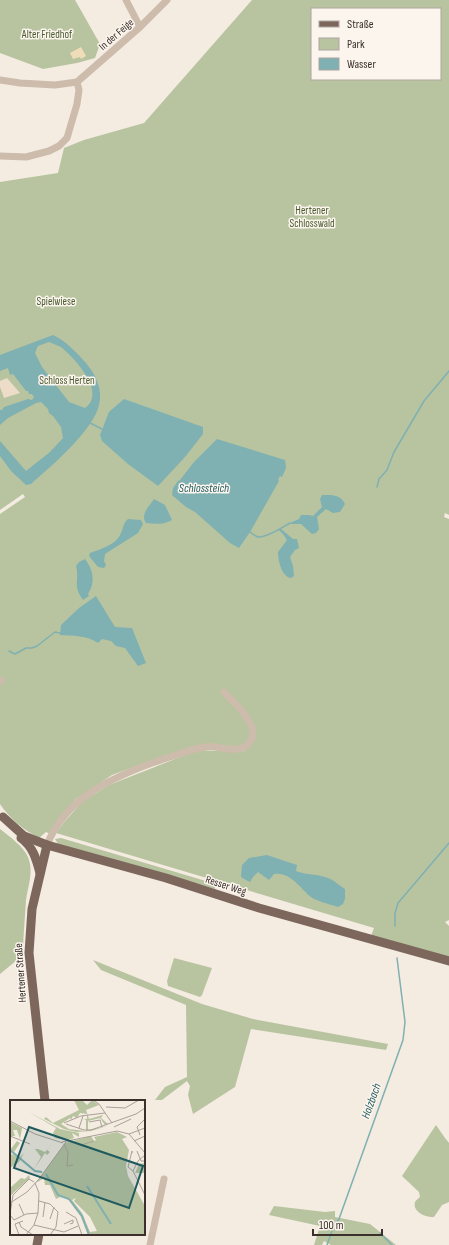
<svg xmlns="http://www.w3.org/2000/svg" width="449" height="1245" viewBox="0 0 449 1245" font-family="'Sofia Sans Condensed',sans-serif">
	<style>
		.green { fill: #b8c4a0; fill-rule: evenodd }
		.sand { fill: #efdcb8 }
		.plaza { fill: #ecdcc8 }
		.water { fill: #7fb0b2; fill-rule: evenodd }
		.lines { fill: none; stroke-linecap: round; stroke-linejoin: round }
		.stream { stroke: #7fb0b2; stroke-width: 1.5 }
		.minor { stroke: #cdbbac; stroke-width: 7 }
		.major { stroke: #7d675c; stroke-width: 9 }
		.labels { text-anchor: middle; stroke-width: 3; stroke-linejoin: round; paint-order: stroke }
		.park-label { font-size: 11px; fill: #4a5a2e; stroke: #fbf5ee }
		.street-label { font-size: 11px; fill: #3b302b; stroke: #fbf5ee }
		.water-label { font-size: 12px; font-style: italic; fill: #1f5a5e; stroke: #fbf5ee }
		.inset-river { fill: none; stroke: #7fb0b2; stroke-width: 2 }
		.inset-road { fill: none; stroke: #aaa098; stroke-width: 1 }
		.view { fill: #1f5a5e; fill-opacity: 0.15; stroke: #1f5a5e; stroke-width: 2 }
		.inset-edge { fill: none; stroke: #3b302b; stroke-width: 2 }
	</style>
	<rect width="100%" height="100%" fill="#f4ebe1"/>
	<g class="green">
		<path d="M0 0H75L100 44 95 58 77 63 43 69 0 53Z"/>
		<path d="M252 0H449V515L445 513 444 517 449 519V920L445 922 449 926V958L371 936 374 928 56 833 65 821 83 801 109 785 198 750 241 752 246 750 198 745 155 759 112 775 76 799 50 834 46 832 39 838C24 830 10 819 0 804V514L25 497 23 494 0 510V182L58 173 64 148 84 140 144 123ZM312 9H440V79H312Z"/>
		<path d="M0 829C9 836 24 847 28 857 34 872 28 885 26 900 25 918 23 936 23 955L0 974Z"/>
		<path d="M61 838 216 884 215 889 58 844 55 839Z"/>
		<path d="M174 958 212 968 202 995 200 997 168 986 167 981Z"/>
		<path d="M93 960 202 1004 253 1019 388 1044 386 1050 251 1029 235 1087 193 1114 188 1095 190 1086 187 1081 162 1100H155L165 1087 187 1077 186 1005 101 970Z"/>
		<path d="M436 1125 445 1138 449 1143V1202L442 1205 434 1217C427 1218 412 1212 415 1202 416 1200 418 1199 420 1197L419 1192 402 1176Z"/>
		<path d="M274 1206 325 1212 335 1211V1217L370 1224 396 1245H331L324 1241 322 1245H314L320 1226 269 1215Z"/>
	</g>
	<path class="sand" d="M81 47 86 56 81 59 80 57 73 59 70 53Z"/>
	<path class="plaza" d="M7 378 20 393 4 398 0 387V381Z"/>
	<g class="water">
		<path d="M53 335C66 341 76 352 86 363 96 375 103 390 99 405 93 431 50 467 31 484L26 485 11 471 0 456V441L26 471 50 452 63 438 61 427 53 416 49 413 48 409 41 402 36 403 8 418 0 425V410H2L4 407 28 399 32 400 34 397 32 394H29L28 391H26L13 374 10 375 8 368 0 371V355ZM49 342C53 344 57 345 61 347 73 357 99 384 91 401 90 404 87 406 85 408L69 402 42 367 35 353 38 346Z"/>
		<path d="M124 399 203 427V434L185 457 158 486 128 464 102 441 100 435 109 412Z"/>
		<path d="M217 439 285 460 286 468 282 477 280 476 278 480 279 481 250 532 239 548 230 543 195 512 186 507 172 495 173 488 178 481 180 480 194 462Z"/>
		<path d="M322 495C332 495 340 494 345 504L340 512 333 513 326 509 317 517 319 529 316 533 312 534 301 524H291L290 523 299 519 301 515H309L313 516 322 507 320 499Z"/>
		<path d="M154 499 165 505 172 520C164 525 155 524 146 523 140 514 149 507 154 499Z"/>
		<path d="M128 519 141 520 143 524 138 533 105 554 104 561 106 565 104 568 98 567 89 556 90 553C101 549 116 545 121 533 124 527 122 525 128 519Z"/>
		<path d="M281 529 293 539H297L299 548 295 550 290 557 293 566 294 576 291 578C282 577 278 561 278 552L287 540 283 534 279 530Z"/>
		<path d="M85 559C93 569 96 582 88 594L89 596 83 600C72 585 80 581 76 566L79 562Z"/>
		<path d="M96 596 115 627 132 628 146 663 138 666 125 648 116 646 111 641 102 639 98 643C87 635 72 636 60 635L61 625 79 608Z"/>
		<path d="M267 855 297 865 296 871C306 875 318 874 328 878 334 880 340 886 345 889V899L343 904 338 907C332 905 314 900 311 897 300 888 290 871 274 874L269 880 258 872 253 877 250 882 246 880 241 877 242 865 249 858Z"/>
	</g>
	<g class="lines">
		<g class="stream">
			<path d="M90 423 102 429"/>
			<path d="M377 487 379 479 387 470 394 452 424 401 449 371"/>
			<path d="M250 532C252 534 256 536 258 537 267 538 283 527 290 523"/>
			<path d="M9 651 15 654 26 648H32L37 646 55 632 60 633"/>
			<path d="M395 926V913L398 903 449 843"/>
			<path d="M380 1233 392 1245"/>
			<path d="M327 1245 334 1225 339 1219 403 1040 405 1022 397 958"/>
		</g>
		<g class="minor">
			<path d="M126 0 140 27"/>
			<path d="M0 80 20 83 55 85 77 82 140 27 167 0"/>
			<path d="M0 156 26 157 49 151 59 146 67 138 77 104 79 90 77 82"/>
			<path d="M0 680 1 681"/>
			<path d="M47 845C65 799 109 779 152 763 168 758 183 752 199 748 204 747 210 746 215 747 222 748 230 750 237 749 242 749 247 746 250 742 261 725 234 703 224 692"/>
			<path d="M150 1245 164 1179"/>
		</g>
		<g class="major">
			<path d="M3 817 24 836 47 845 166 878 259 908 449 961"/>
			<path d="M21 838C33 847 36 858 40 873"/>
			<path d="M45 1101 29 953 32 909 47 845"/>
			<path d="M37 1245 39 1234"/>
		</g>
	</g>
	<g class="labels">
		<g class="park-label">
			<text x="47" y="38">Alter Friedhof</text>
			<text x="312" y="214">Hertener<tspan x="312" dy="13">Schlosswald</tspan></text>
			<text x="56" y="305">Spielwiese</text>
			<text x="67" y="384">Schloss Herten</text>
		</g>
		<g class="street-label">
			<text transform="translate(116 34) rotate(-41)" y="4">In der Feige</text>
			<text transform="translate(226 885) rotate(18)" y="4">Resser Weg</text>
			<text transform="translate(20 973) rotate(-94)" y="4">Hertener Straße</text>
		</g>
		<g class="water-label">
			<text x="204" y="492">Schlossteich</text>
			<text transform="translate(371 1101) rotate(-70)" y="4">Holzbach</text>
		</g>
	</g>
	<g transform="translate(10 1100)">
		<rect width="135" height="135" fill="#f4ebe1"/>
		<path d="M64 0H72L77 5 82 0 89 5 76 10 79 19 93 15 91 18 98 24 95 25 90 18 78 21V30L97 26 81 31 66 32 54 29 34 19 36 17 43 23 69 10ZM70 13 77 14V19H74L76 20V31L59 29 51 24 60 18 61 20 63 16 67 18ZM19 12 50 29 69 33V37L62 33 64 38 57 40 45 38 43 33 46 28ZM0 22 12 28 10 39 7 30H3L5 36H0ZM107 32 117 37 112 39 119 50 116 66 118 76 135 106V135H78L71 117 58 99 50 97 46 99 40 85H35L34 78 26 83 55 43 81 36 84 41 86 40 84 37ZM66 98 64 101 80 117 87 131 80 132 72 113 62 100ZM7 41 10 43 4 52 10 57 14 53 9 62 0 68V53L4 56 0 50ZM42 44 37 50 40 52 37 55 35 53 24 69 31 57 25 49H28L27 46 28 49 35 52ZM135 63V73H125L129 64ZM19 75 20 78 0 96V88L11 78 15 79Z" fill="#b8c4a0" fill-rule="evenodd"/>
		<path class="inset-river" d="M0 50 25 71 32 72M36 74 48 95 59 99 72 116 79 135M77 86 101 124"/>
		<path class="inset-road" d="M83 0 89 4 102 23M96 7 115 8 129 0M0 21 25 34 53 43M79 22 90 20 92 27M54 23 71 16 95 13M56 24 74 30H81L126 14 135 8M104 27 121 19M69 28 73 16M119 34 135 53M130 35 127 27 135 19M0 36 20 44M124 41 135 36M52 42 107 31 119 34 135 28M54 44 58 52 57 66 63 65M71 45 84 41M127 51 131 61H135M122 53V51L118 67 123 71 135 95M123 71 128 61 135 55M29 101 40 104 48 112 46 127 40 135M0 103 17 92 29 79 56 42M9 104 14 115M56 112 66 118 72 135M0 114 3 95 19 79 24 82M0 115 4 120 16 114 28 113M33 117 35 102M40 119 44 107M9 122 11 127 23 135M54 124 63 120V123L60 124M24 125 54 132 68 126M9 135 5 124 13 121M16 135 24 125 28 113 29 93 25 83"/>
		<path class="view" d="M19 27 133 66 119 108 4 68Z"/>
		<rect width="135" height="135" class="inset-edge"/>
	</g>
	<rect x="311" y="8" width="130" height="72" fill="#fbf5ee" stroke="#aea6a0"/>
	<rect x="319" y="21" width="20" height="6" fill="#7d675c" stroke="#aea6a0"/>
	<text x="347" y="28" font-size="12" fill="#3b302b">Straße</text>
	<rect x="319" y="38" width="20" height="12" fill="#b8c4a0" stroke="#aea6a0"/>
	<text x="347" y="48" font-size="12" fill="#3b302b">Park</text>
	<rect x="319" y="58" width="20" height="12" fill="#7fb0b2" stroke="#aea6a0"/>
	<text x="347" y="68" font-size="12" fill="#3b302b">Wasser</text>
	<path d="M313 1229v6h69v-6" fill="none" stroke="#3b302b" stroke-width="2"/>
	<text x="319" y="1229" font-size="12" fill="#3b302b" stroke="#fbf5ee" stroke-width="3" paint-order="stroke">100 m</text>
</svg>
